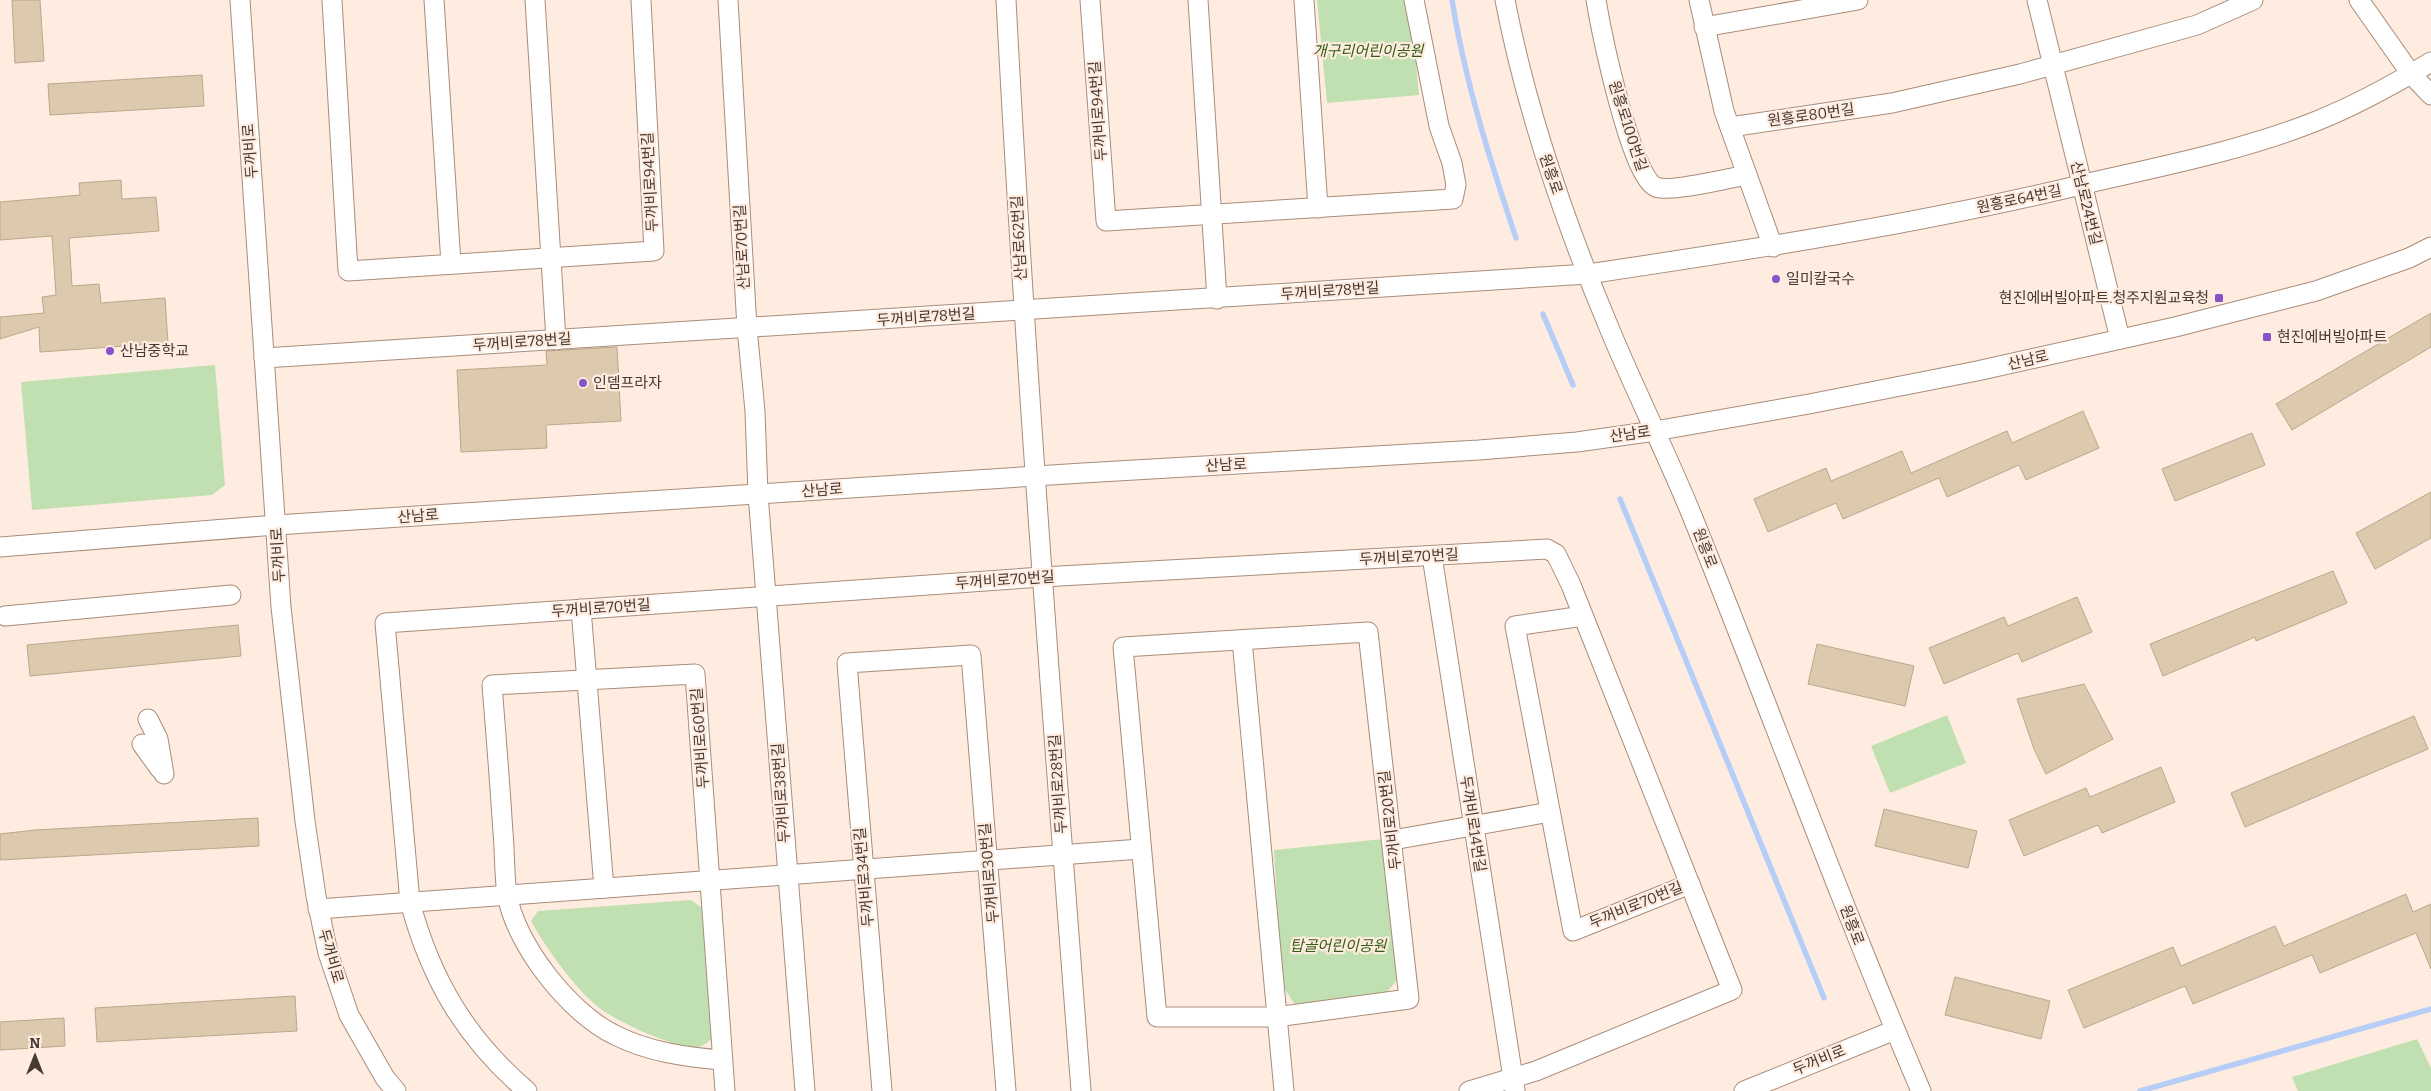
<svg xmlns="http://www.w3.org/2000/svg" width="2431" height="1091" viewBox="0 0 2431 1091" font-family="Bitter,'Noto Sans KR',serif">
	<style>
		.green { fill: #c1e0b1 }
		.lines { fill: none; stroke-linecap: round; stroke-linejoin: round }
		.stream { stroke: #b6cdf8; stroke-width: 5.5 }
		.building { fill: #ddc9ad; stroke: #baa78c }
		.minor-casing { stroke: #a98c79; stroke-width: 21 }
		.minor { stroke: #fff; stroke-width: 19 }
		.poi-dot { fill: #8752ca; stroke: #ffece0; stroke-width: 2 }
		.labels { text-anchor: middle; stroke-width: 4.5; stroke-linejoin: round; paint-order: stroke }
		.park-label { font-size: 15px; font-style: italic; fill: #325c13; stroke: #ffece0 }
		.street-label { font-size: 15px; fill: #453931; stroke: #ffece0 }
		.poi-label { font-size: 15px; fill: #453931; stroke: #ffece0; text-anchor: start }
	</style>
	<rect width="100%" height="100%" fill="#ffece0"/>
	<g class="green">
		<path d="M1317 0H1405L1414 44 1419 95 1327 103Z"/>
		<path d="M215 365 225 485 212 495 32 510 21 382Z"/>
		<path d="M1947 715 1966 763 1890 793 1871 746Z"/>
		<path d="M1383 839 1401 975 1382 998 1299 1011 1282 985 1274 850Z"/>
		<path d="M691 900 705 910 713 1038C695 1054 684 1048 664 1040 644 1033 623 1023 605 1012 579 995 546 948 531 921L538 911Z"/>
		<path d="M2417 1039 2431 1068V1091H2298L2292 1077Z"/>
	</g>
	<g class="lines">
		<g class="stream">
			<path d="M1452 0C1465 82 1490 160 1516 238"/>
			<path d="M1543 314 1573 385"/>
			<path d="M1620 499 1824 998"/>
			<path d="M2140 1091 2431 1009"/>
		</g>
	</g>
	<g class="building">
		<path d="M12 0H40L44 61 15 63Z"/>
		<path d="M202 75 204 106 50 115 48 84Z"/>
		<path d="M121 180 122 199 156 197 159 231 69 238 72 286 99 284 101 303 165 298 168 343 40 352 39 327 0 339V317L44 313 42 297 56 295 52 236 0 240V202L80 195 79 183Z"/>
		<path d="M2431 313V347L2292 430 2276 404Z"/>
		<path d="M617 347 621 421 546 425 547 448 461 452 457 370 547 365 546 351Z"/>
		<path d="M2083 411 2099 448 2026 480 2019 465 1947 497 1939 478 1843 519 1836 503 1768 532 1754 499 1826 468 1831 481 1902 451 1911 473 2007 431 2012 443Z"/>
		<path d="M2252 433 2265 465 2175 501 2162 469Z"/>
		<path d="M2431 492V538L2375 569 2356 533Z"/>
		<path d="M2333 571 2347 603 2256 641 2255 637 2163 676 2150 644Z"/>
		<path d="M2077 597 2092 632 2022 662 2018 653 1944 684 1929 648 2004 617 2008 626Z"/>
		<path d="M238 625 241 656 30 676 27 645Z"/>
		<path d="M1817 644 1914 666 1905 706 1808 684Z"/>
		<path d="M2084 684 2113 739 2046 774 2034 749 2017 699Z"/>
		<path d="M2414 716 2428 749 2245 827 2231 793Z"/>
		<path d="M2161 767 2175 802 2102 833 2098 825 2024 856 2009 820 2086 788 2090 797Z"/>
		<path d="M1884 809 1977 831 1968 868 1875 846Z"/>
		<path d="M258 818 259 846 0 860V834L35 830Z"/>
		<path d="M2406 894 2413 912 2431 904V969L2416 933 2320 973 2312 955 2193 1004 2185 986 2084 1028 2068 990 2173 947 2181 966 2275 926 2284 946Z"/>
		<path d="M1955 977 2050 1001 2041 1039 1945 1015Z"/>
		<path d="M295 996 297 1031 97 1042 95 1008Z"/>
		<path d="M64 1018 65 1046 0 1050V1022Z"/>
	</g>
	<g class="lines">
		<defs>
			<g id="minor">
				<path d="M240 0 281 607 305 821 316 896 328 953 349 1015 385 1078 396 1091"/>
				<path d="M332 0 348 271 654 251 641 0"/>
				<path d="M434 0 451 264"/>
				<path d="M535 0 556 340"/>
				<path d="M728 0 747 328 755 411 758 494 805 1091"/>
				<path d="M1006 0C1025 364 1053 727 1081 1091"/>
				<path d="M1090 0 1106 221 1453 199 1456 185 1452 163 1439 126 1414 0"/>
				<path d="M1198 0 1217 299"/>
				<path d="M1304 0 1318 208"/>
				<path d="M1505 0C1527 114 1565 223 1610 330 1637 395 1669 458 1695 523 1771 712 1841 904 1921 1091"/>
				<path d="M1596 0C1601 30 1631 178 1656 187 1670 193 1729 178 1747 175"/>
				<path d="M1699 0 1724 111 1773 247"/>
				<path d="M2037 0 2120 339"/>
				<path d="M2359 0 2411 74 2431 95"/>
				<path d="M1704 27 1858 0"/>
				<path d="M1730 127 1892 103 2020 74 2197 25 2253 0"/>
				<path d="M264 358 1588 274C1756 249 1924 223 2089 183 2163 166 2244 150 2314 122 2355 106 2393 85 2431 62"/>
				<path d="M0 547 276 525 1083 473 1479 450 1577 442 1655 431 1809 404 1977 371 2175 327 2316 291 2409 258 2431 247"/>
				<path d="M1432 556 1515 1091"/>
				<path d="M581 609 604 888"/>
				<path d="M5 616 231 595"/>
				<path d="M1583 616 1515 626 1573 931 1690 884"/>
				<path d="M1368 632 1409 999 1276 1017H1157L1123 647Z"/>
				<path d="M1242 640 1284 1091"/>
				<path d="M148 719 158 739 164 774"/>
				<path d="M142 744 160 769"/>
				<path d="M1393 840 1550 812"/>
				<path d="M318 909 1141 849"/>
				<path d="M722 1060C686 1057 648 1052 615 1035 570 1014 515 944 507 894 504 874 505 853 503 833 500 784 496 735 492 685L695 674 725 1091"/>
				<path d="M527 1091C466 1039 431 980 410 902L385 623 1042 577 1547 549 1556 554 1571 585 1732 990 1536 1071 1469 1091"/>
				<path d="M882 1091 847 663 971 655 1006 1091"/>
				<path d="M1744 1091 1895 1030"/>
			</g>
		</defs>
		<use href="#minor" class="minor-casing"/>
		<use href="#minor" class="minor"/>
	</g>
	<g class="poi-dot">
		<circle cx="1776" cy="279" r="5"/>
		<rect x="2214" y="293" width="10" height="10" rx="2.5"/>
		<rect x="2262" y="332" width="10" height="10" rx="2.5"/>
		<circle cx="110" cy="351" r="5"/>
		<circle cx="583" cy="383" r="5"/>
	</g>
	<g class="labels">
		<g class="park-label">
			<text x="1368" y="56">개구리어린이공원</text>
			<text x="1338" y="951">탑골어린이공원</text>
		</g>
		<g class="street-label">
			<text transform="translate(1098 111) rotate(-94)" y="5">두꺼비로94번길</text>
			<text transform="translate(1811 115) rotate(-8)" y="5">원흥로80번길</text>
			<text transform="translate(1628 126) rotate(72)" y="5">원흥로100번길</text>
			<text transform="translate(250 151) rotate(-94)" y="5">두꺼비로</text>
			<text transform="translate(1551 174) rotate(71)" y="5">원흥로</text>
			<text transform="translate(650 182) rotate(-93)" y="5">두꺼비로94번길</text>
			<text transform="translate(2019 199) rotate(-12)" y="5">원흥로64번길</text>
			<text transform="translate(2086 203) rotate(76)" y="5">산남로24번길</text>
			<text transform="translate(1019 238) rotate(-93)" y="5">산남로62번길</text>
			<text transform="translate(742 247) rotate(-93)" y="5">산남로70번길</text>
			<text transform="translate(1330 291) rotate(-4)" y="5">두꺼비로78번길</text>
			<text transform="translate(926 317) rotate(-4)" y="5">두꺼비로78번길</text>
			<text transform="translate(522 342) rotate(-4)" y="5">두꺼비로78번길</text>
			<text transform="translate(2028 360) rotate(-13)" y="5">산남로</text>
			<text transform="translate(1630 434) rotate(-8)" y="5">산남로</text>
			<text transform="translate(1226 465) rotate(-3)" y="5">산남로</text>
			<text transform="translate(822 490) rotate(-4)" y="5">산남로</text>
			<text transform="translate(418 516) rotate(-4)" y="5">산남로</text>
			<text transform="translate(1705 548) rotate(69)" y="5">원흥로</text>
			<text transform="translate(278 555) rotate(-93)" y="5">두꺼비로</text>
			<text transform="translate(1409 557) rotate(-3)" y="5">두꺼비로70번길</text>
			<text transform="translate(1005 580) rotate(-4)" y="5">두꺼비로70번길</text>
			<text transform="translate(601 608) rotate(-4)" y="5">두꺼비로70번길</text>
			<text transform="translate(700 738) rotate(-94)" y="5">두꺼비로60번길</text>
			<text transform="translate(1058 784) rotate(-94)" y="5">두꺼비로28번길</text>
			<text transform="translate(781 793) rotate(-94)" y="5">두꺼비로38번길</text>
			<text transform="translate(1390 820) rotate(-97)" y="5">두꺼비로20번길</text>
			<text transform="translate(1473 824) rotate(81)" y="5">두꺼비로14번길</text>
			<text transform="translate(989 873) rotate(-95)" y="5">두꺼비로30번길</text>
			<text transform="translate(864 877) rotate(-95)" y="5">두꺼비로34번길</text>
			<text transform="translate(1636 905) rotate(-22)" y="5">두꺼비로70번길</text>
			<text transform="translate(1852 925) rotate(69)" y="5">원흥로</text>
			<text transform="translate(331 956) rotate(74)" y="5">두꺼비로</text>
			<text transform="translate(1819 1060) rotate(-22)" y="5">두꺼비로</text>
		</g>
		<g class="poi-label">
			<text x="1786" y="284">일미칼국수</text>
			<text x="2209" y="303" text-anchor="end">현진에버빌아파트.청주지원교육청</text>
			<text x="2277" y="342">현진에버빌아파트</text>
			<text x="120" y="356">산남중학교</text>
			<text x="593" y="388">인뎀프라자</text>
		</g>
	</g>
	<g transform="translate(35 1056)" stroke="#ffece0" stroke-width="4" paint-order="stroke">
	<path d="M0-4L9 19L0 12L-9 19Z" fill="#453931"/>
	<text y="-8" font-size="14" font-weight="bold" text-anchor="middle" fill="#453931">N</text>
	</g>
</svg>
